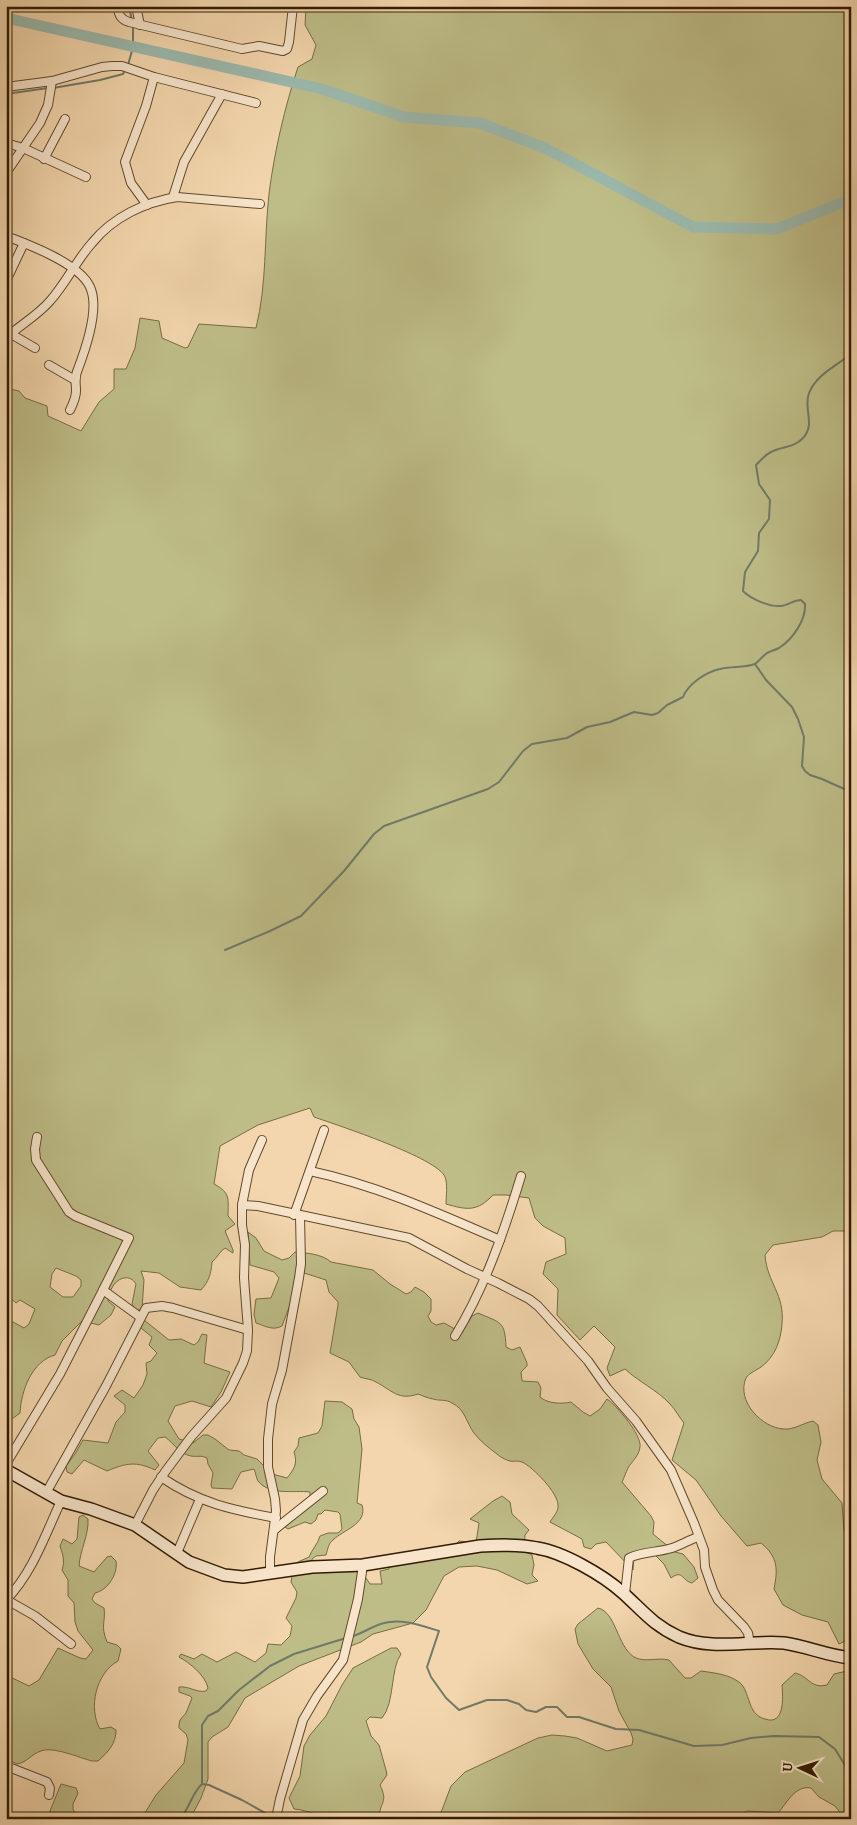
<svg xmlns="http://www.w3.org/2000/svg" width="857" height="1825" viewBox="0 0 857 1825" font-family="Alegreya,serif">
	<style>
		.green { fill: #bebd88; stroke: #786c45; fill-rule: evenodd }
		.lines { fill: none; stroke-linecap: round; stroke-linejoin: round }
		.stream { stroke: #717a69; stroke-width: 2 }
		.river { stroke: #9bb9ae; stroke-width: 11 }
		.minor-casing { stroke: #624a2d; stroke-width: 10 }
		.secondary-casing { stroke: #321c02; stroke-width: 14 }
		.minor { stroke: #f7e4ca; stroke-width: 8 }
		.secondary { stroke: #f7e4ca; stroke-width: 11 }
	</style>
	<rect width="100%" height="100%" fill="#f3d6ad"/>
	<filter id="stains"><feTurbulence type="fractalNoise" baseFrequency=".004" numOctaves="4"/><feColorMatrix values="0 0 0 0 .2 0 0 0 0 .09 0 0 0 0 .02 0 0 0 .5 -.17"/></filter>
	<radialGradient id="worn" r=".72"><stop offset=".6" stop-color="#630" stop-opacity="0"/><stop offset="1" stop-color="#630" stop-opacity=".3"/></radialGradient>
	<g class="green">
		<path d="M306 6H851V1233L845 1231H833L822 1237 773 1245 765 1255C767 1283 785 1294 782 1324 781 1340 775 1357 761 1367 757 1370 749 1373 746 1378 736 1401 762 1428 784 1429 794 1430 803 1423 813 1421L818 1425 821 1442 817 1460 822 1479 842 1503 844 1530 851 1539V1629L848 1630 845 1641 839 1644 828 1622 802 1615 783 1605 774 1589C778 1569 778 1557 761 1543L747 1546 721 1516 696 1480 672 1460 684 1423C679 1417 675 1409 670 1404 657 1390 639 1382 625 1369L610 1376 607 1368 615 1347 594 1326 580 1340 557 1315 558 1289 543 1274 546 1262 566 1254 565 1238 543 1226 535 1218 529 1198 506 1195H493C477 1212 467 1210 446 1204 446 1197 448 1184 445 1177 438 1158 337 1125 314 1117L310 1108 258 1125 220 1146 214 1184C231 1193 228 1199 228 1216L235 1224 225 1231 233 1250V1253L225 1248C220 1251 217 1258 212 1262 211 1274 209 1281 201 1290L180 1287 159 1273 141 1271 144 1280 142 1309 136 1311 132 1304 136 1284C130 1274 119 1277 113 1286 110 1290 109 1296 108 1301L115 1307 111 1315 99 1325 82 1321 62 1341 55 1355C32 1361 21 1391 20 1413L12 1419H6V1322H13L24 1328 29 1324 35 1309 20 1300 16 1303 6 1294V388L19 391 25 398 47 406 48 416 81 431 99 402 114 389V369H126L135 348 140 318 159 321 162 338 185 348 188 347 199 324 256 328C267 284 264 239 269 194 274 153 285 106 298 67L312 59 316 45 305 25ZM56 1268 76 1276 81 1280V1286L73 1297H63L50 1287 52 1274Z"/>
		<path d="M248 1232 256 1238 264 1251 282 1260 289 1258 295 1252C307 1253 322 1254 331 1262L373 1270 390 1284 406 1294 411 1292 415 1287 424 1292 431 1299V1311L428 1316 431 1322 436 1325 444 1323 462 1333 472 1316 478 1313C501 1323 505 1321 506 1347L512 1350 520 1347 527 1363V1366L521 1372 522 1381 538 1382 541 1388 540 1397C548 1404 562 1404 571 1402L583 1412 590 1416 600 1409 607 1399C617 1406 642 1435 640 1447 639 1456 632 1461 628 1468 626 1472 624 1478 622 1482L651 1516 654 1522 653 1534 675 1552 683 1554 694 1567 698 1578 692 1583C682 1581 683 1569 671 1578L664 1564 655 1555 634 1556 633 1570 606 1542 596 1544 591 1549 584 1547 582 1539 550 1522C553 1517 559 1511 558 1505 558 1493 533 1467 522 1462 517 1460 514 1462 510 1461 506 1460 500 1457 497 1454 489 1448 480 1441 474 1433 466 1422 465 1409 452 1403 446 1399 439 1401 433 1399 428 1398 423 1396 418 1394 399 1401 391 1390 376 1382 372 1379 365 1379 360 1377L349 1362 330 1353 338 1305V1302L329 1292 326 1280 304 1273 296 1282 292 1299 282 1326C273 1331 265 1326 256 1323L254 1314 256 1299 271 1298 279 1278 274 1272 250 1265Z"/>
		<path d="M144 1320 169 1340 181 1339 194 1345 198 1342 202 1334 207 1335 204 1363 230 1372 221 1392 211 1407 192 1401 175 1406 168 1421 179 1439 193 1443 203 1435H208L215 1439 229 1450 239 1451 244 1455 257 1459 272 1474 287 1478C294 1469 298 1464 294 1452L298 1446 299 1438 318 1433 322 1426 325 1401 342 1402 352 1409 354 1419 359 1427 362 1449 357 1503 362 1505C368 1524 343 1530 333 1540 328 1544 328 1549 326 1555L316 1556 312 1559V1564L359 1562 358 1573 366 1578 370 1584H382L380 1571 389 1569 387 1556 456 1544 459 1541 476 1543 479 1523 470 1519 493 1501 502 1496 510 1502 512 1514 529 1530 525 1535 524 1551 532 1555 534 1565 532 1575 538 1581 527 1584 497 1570 477 1566 459 1567 444 1576 426 1610 413 1623 373 1634 361 1642 299 1666 245 1698 228 1727 212 1737 208 1742V1779L201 1798 190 1819H141L156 1795 184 1763 188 1740 186 1734 179 1728V1725L180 1720 186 1713 192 1698 190 1696 179 1692V1687C190 1686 196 1693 206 1691L208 1688C205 1675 190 1663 179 1657L181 1654 194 1659 202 1654 217 1662 236 1652 255 1662 266 1653 268 1644 281 1645 290 1636 292 1626 286 1618 296 1598 297 1592 291 1582 292 1576 298 1562 309 1557C312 1549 318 1544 320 1536L328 1533H338L342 1529 340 1514 338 1512 325 1510 321 1514H318L316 1520 311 1524 305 1522 288 1529 285 1527 310 1505V1492C294 1490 270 1496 258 1481 256 1478 256 1473 254 1469L241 1472 232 1489 212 1488 211 1485 213 1473 208 1464 207 1458C201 1455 197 1457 191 1456 179 1454 174 1443 165 1437L158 1438 148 1451 159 1465 155 1470C136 1461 126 1463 107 1471L84 1460 72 1474 67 1472 66 1466 75 1454 83 1440 108 1443 116 1422 125 1412V1405L114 1396 122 1390 134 1398 143 1385 147 1374 146 1363 151 1361 157 1353 149 1345 152 1337 141 1328Z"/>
		<path d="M83 1515 88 1519C89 1535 80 1550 79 1566L94 1572 107 1557 111 1556 116 1561C118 1574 108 1590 95 1593L92 1599 95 1603 104 1608C106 1622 100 1625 107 1642L117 1645 121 1649 118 1661C96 1673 88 1708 100 1729L111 1727 116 1730C116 1744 108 1752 98 1761H92C80 1758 53 1746 41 1751 31 1754 28 1762 17 1764L6 1758V1675L29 1686 39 1680 58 1648 80 1658 86 1659 93 1650 78 1631 75 1622 74 1603 68 1596V1580L62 1570C65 1561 63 1555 60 1546L63 1539 72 1544 77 1539 79 1517Z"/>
		<path d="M598 1608C616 1612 617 1646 634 1657 644 1663 658 1657 669 1660L685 1678H691L701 1671C714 1673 728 1674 739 1682 751 1691 746 1714 765 1719 785 1726 783 1697 782 1685L795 1673C809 1676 810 1689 827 1685L834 1674 851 1670V1819H845L835 1806 819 1797 811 1788C795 1785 787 1803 778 1813L747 1811 736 1819H435L439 1816 442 1810 451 1786 465 1772 538 1738 552 1735 565 1736 577 1738 607 1751 632 1745 633 1739 631 1733 619 1711 611 1687 593 1669 578 1644 575 1629 578 1624Z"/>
		<path d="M391 1648H397L401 1654C390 1669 395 1703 382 1718L370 1717 366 1721 371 1736 379 1745 386 1770 387 1775 380 1785C389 1803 379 1802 379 1819 364 1819 349 1820 334 1819 320 1817 308 1810 294 1809L289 1798 300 1776 304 1746 310 1735 326 1716 342 1685 353 1668Z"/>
		<path d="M61 1784 76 1788 78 1793 73 1804V1810L83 1819H56L51 1815 50 1811Z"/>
	</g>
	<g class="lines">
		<g class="stream">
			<path d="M129 6 132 21"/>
			<path d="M128 65 133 47V26"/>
			<path d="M53 88 100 80 123 74 126 69"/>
			<path d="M6 94 48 88"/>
			<path d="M851 354C836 366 816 375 809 393 803 409 816 424 803 438 794 448 782 446 771 452 765 455 761 460 756 465L759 484 770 500 769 519 759 533 758 551 745 572 743 591C751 599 769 607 781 606 788 605 794 600 801 600L805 604C806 620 793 639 779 648 775 650 771 651 767 653 763 656 759 661 755 664L766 680 792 707 798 719 804 737 802 766 805 771 810 775 822 779 851 792"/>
			<path d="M225 950 270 931 301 916 344 871 374 834 384 826 488 789 499 782 523 751 532 744 567 738 587 727 610 722 634 712 652 715 658 713 667 705 683 697C688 684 706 672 720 669 732 666 744 668 755 664"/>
			<path d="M350 1637C362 1634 372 1626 384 1623 401 1618 423 1626 439 1631L427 1667 431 1677 446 1698 459 1710 487 1700H507L519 1704 526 1710 536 1712 546 1707H557L567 1717H579L616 1729 639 1730 694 1746 722 1745 751 1738 774 1736 819 1737 835 1749 851 1775"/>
			<path d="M202 1784 209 1785 242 1800 274 1818"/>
			<path d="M180 1819C189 1809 192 1793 202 1784V1725L208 1716 218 1711 239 1690 270 1666 294 1654 346 1638"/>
		</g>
		<path class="river" d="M6 18 322 89 404 117 480 123 547 149 693 227 777 229 851 199"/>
		<defs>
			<g id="minor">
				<path d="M117 6C119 15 120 19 129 22L242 49 259 46 283 51 287 49 289 42 293 6"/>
				<path d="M136 6 140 25"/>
				<path d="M6 87 52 81 102 67 112 66H122L154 77 256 103"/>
				<path d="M6 143 23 148 86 177"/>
				<path d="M44 159 65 119"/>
				<path d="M6 173 40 123 48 105 52 81"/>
				<path d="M173 197 184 162 222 94"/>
				<path d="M147 205 131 183 125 162 146 106 154 77"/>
				<path d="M6 236C30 245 80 264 90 287 100 308 86 348 78 369 74 377 76 383 76 391 76 398 73 404 70 410"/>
				<path d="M6 281 24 243"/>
				<path d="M11 334 35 348"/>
				<path d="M6 338C20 325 37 316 50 301 66 283 76 261 92 243 113 217 145 202 177 197L260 204"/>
				<path d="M49 365 75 380"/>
				<path d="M37 1137 35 1149 36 1160 69 1212 75 1216 129 1238 103 1290"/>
				<path d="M310 1171C376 1185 438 1213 500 1240"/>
				<path d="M242 1205 258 1206 409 1238 467 1269 498 1283 529 1299 538 1306 588 1361 607 1388 636 1421 671 1470 694 1523 704 1550 705 1567 713 1590 718 1600 744 1627 748 1633 750 1644"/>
				<path d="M294 1215 324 1130"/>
				<path d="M455 1336C485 1287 504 1232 521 1176"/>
				<path d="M6 1464 60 1374 103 1290 140 1317"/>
				<path d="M161 1477C199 1503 232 1510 276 1518"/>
				<path d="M46 1493 106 1386 146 1308 162 1306 173 1308 248 1330"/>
				<path d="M135 1525 153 1490 165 1472 191 1437 226 1398 243 1363 247 1351 248 1330 244 1278 245 1245 242 1225V1205L249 1170 262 1140"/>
				<path d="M274 1530 323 1491"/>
				<path d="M177 1553 200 1499"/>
				<path d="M270 1574V1557L276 1511 275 1499 268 1467V1439L272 1404 282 1370 299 1278 301 1264 300 1216"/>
				<path d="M625 1594 629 1558C644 1551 656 1553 672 1548 681 1545 689 1540 698 1537"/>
				<path d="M6 1600C33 1572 45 1535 61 1501"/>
				<path d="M7 1600 35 1616 71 1644"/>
				<path d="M6 1766 47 1782 50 1788 49 1795"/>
				<path d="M276 1819 280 1799 303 1720 317 1696 343 1660 358 1599 363 1565"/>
			</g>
			<path id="secondary" d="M6 1470 61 1501 91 1509 135 1525 189 1562 224 1575 243 1577 312 1567 363 1565 480 1546C498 1545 518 1544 537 1548 563 1552 603 1575 623 1593 643 1611 653 1625 679 1637 713 1651 749 1640 784 1643 806 1646 828 1656 851 1658"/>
		</defs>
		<use href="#minor" class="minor-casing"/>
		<use href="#secondary" class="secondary-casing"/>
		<use href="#minor" class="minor"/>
		<use href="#secondary" class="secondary"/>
	</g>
	<rect width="857" height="1825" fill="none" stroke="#f3d6ad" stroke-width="25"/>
	<rect x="8" y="8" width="842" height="1810" fill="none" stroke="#321c02" stroke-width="2.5"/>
	<rect x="12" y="12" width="832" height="1800" fill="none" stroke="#321c02"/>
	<g transform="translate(800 1768) rotate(274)" stroke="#f7e4ca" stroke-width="4" paint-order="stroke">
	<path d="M0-4L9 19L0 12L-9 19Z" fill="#321c02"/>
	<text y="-8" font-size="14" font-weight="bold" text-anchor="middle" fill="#321c02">U</text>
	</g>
	<rect width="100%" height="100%" filter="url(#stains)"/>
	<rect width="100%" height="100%" fill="url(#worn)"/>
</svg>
